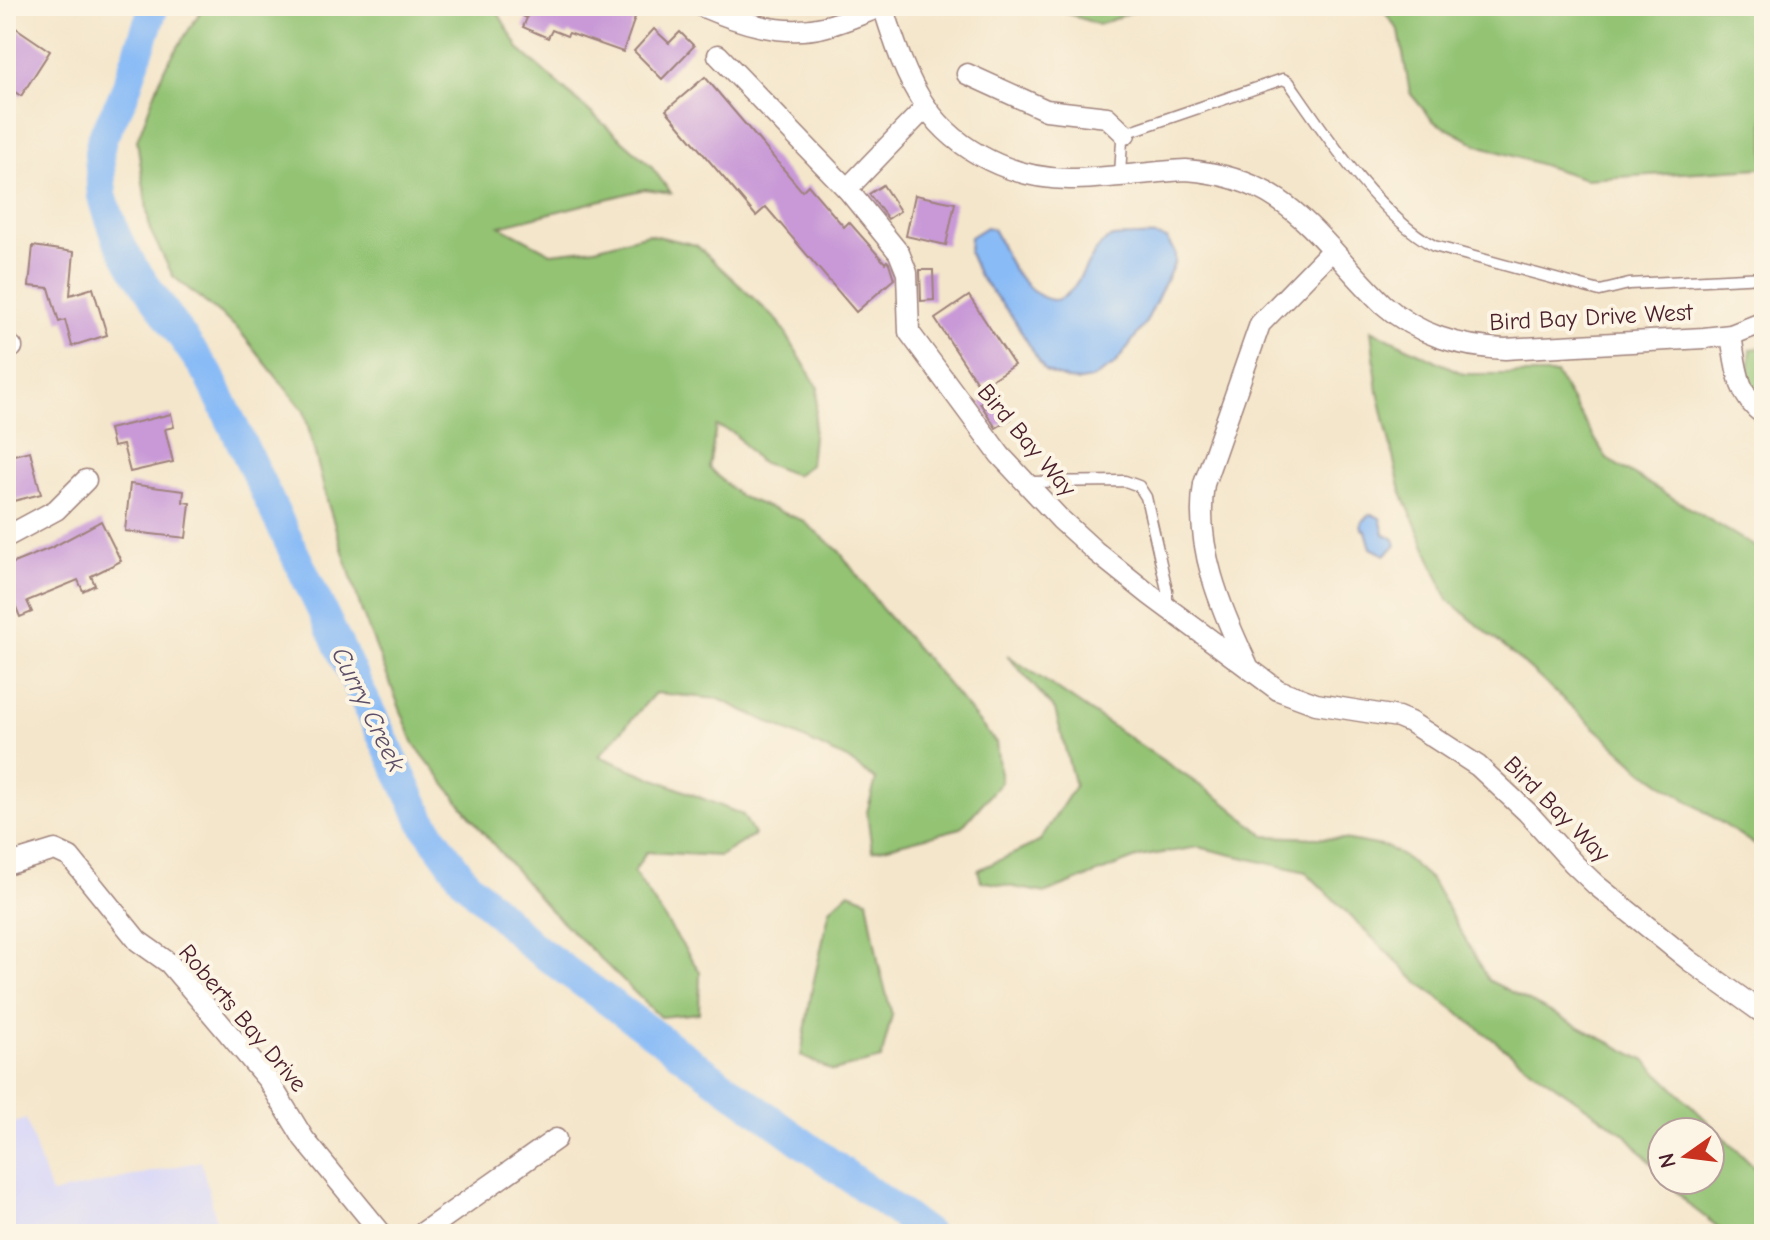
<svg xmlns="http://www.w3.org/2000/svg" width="1770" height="1240" viewBox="0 0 1770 1240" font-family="'Comic Neue',sans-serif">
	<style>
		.built { fill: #d8d7f8 }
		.green { fill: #93c373; stroke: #6e714f; stroke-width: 2 }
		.water { fill: #89bbf6; stroke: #6a6d90; stroke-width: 2 }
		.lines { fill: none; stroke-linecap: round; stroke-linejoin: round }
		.river { stroke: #89bbf6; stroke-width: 30 }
		.building { fill: #c898d7 }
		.service-casing { stroke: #9f827b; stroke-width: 13 }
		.minor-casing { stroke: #9f827b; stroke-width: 23 }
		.service { stroke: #fff; stroke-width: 10 }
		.minor { stroke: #fff; stroke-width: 20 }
		.labels { text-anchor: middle; stroke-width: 8; stroke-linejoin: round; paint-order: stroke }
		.street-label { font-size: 24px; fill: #4a1f2b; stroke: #fcf5e5 }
		.water-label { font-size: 26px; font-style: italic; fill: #5d4e68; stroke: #fcf5e5 }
	</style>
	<rect width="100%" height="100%" fill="#fcf5e5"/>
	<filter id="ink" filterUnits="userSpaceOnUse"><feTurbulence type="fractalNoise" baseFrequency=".0125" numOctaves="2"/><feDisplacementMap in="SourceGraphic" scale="16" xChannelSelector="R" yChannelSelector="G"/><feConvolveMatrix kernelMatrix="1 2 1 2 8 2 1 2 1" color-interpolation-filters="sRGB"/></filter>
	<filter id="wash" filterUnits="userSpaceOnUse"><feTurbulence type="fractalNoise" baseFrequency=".006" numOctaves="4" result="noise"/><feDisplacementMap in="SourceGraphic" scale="32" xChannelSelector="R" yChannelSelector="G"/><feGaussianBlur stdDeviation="1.8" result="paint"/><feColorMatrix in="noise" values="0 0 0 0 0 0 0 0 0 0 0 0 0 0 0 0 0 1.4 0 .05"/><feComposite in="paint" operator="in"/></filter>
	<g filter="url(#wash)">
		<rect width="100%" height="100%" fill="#f4e6cb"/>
		<path class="built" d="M26 1119 51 1194 201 1161 220 1234H6V1126Z"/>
		<g class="green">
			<path d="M204 6H494L520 50 650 165 671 193 645 189 500 226 551 253 595 248 648 234 696 245 779 322 818 388 810 465 796 475 758 461 734 433 716 426 709 468 739 496 802 520 839 551 882 609 937 671 996 743 1001 782 961 828 872 851 867 812 876 780 847 759 719 699 655 693 599 756 743 815 754 835 720 856 646 852 634 872 700 972 699 1013 660 1017 547 907 482 831 414 744 362 612 328 504 304 411 238 329 173 276 150 230 137 140 164 69Z"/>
			<path d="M1057 6H1147L1099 25 1058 10Z"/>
			<path d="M1380 6H1764V165L1760 168 1586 179 1478 145 1433 121 1410 93 1399 31Z"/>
			<path d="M1371 330 1464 374H1556L1607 459 1764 552V851L1643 771 1523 663 1448 600 1401 491 1378 392Z"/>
			<path d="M1764 347V405L1748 383 1751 349Z"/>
			<path d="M1007 655 1223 801 1265 836 1344 839 1387 847 1407 859 1432 881 1488 980 1646 1061 1764 1177V1234H1727L1688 1204 1666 1180H1710V1132H1662V1175L1625 1134 1526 1065 1413 978 1306 872 1198 847 1139 857 1046 893 981 881 978 870 1039 842 1075 786 1055 710Z"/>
			<path d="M849 892 867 899 879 966 892 1015 881 1059 833 1071 801 1056 812 989 830 909Z"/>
		</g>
		<g class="water">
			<path d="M986 227 993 229C1002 243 1005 259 1016 273 1074 344 1078 254 1110 238 1117 235 1128 237 1135 236 1146 236 1156 234 1166 239L1175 252V262L1145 324 1115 364 1093 378 1081 381 1068 380 1045 371 1011 315 979 276 969 253 970 237Z"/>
			<path d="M1371 514 1380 518 1384 534 1394 539 1396 545 1385 555 1371 548 1366 531 1362 529 1361 523Z"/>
		</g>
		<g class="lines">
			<path class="river" d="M154 6 123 97 102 138 99 153 102 196 117 238 133 267 209 375 424 824 464 880 531 945 928 1234"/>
		</g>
		<g id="blocks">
			<g class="building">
				<path d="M527 6H576L591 12 593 7 618 16 621 6H639L623 52 569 33 567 36 552 30 548 38 523 27 527 18 523 16Z"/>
				<path d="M16 28 50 51 21 96 6 86V44Z"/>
				<path d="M654 29 669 43 680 32 694 46 662 79 634 51Z"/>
				<path d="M705 77 802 191 808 185 844 227 849 222 885 263 887 261 889 263 894 279 856 312 766 207 756 216 666 110Z"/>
				<path d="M883 185 900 211 888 219 869 194Z"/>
				<path d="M915 195 955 203 946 245 906 236Z"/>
				<path d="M33 246 74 252 70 295 93 288 107 335 72 346 65 320 59 322 49 288 29 286Z"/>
				<path d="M920 270H933L934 300 921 301Z"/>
				<path d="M969 296 1014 365 980 387 935 319Z"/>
				<path d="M996 393 1011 419 996 428 980 403Z"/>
				<path d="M171 414 174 427 165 429 173 462 130 472 123 445 113 447 109 429Z"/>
				<path d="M30 451 41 494 6 503V457Z"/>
				<path d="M130 484 184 491 183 502 190 503 186 538 125 531Z"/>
				<path d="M101 521 121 561 91 576 95 585 83 591 78 580 27 601 32 612 20 617 6 583V566L53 547Z"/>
			</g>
		</g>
	</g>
	<g filter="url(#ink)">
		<use href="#blocks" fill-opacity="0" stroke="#9f827b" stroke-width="2"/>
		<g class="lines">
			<defs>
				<g id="service">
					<path d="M1120 176 1122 140 1131 131 1283 79 1289 82C1325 134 1379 216 1434 246L1600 291 1629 284 1764 277"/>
					<path d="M1026 482 1125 481 1139 486 1146 497 1167 590V606"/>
				</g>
				<g id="minor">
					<path d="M701 6C738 22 782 37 823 27 844 22 863 13 883 6"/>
					<path d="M883 6C894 41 905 77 926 107 958 153 1015 179 1069 179 1108 179 1147 172 1186 170 1291 178 1315 238 1383 304 1418 335 1458 347 1505 349L1704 338 1731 335 1764 322"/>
					<path d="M718 55 847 189 899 253 907 273 909 332 1000 455 1060 519 1095 551 1150 595 1278 690 1316 704 1398 717 1410 722 1478 766 1527 812 1574 864 1596 885 1690 961 1764 1014"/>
					<path d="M967 74 1046 110 1107 117 1125 134"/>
					<path d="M847 189 926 107"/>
					<path d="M1731 335C1736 365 1737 396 1764 415"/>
					<path d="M6 349 12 347"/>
					<path d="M6 537 56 510 86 480"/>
					<path d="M1247 664C1221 609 1194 546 1204 484L1260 324 1332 250"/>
					<path d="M6 865 55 850 70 857 138 941 169 963 268 1080 304 1139 382 1234"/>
					<path d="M421 1234 556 1139"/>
				</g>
			</defs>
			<use href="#service" class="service-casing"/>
			<use href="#minor" class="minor-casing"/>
			<use href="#service" class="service"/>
			<use href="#minor" class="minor"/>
		</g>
	</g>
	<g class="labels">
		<g class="street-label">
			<text transform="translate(1591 317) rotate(-3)" y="8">Bird Bay Drive West</text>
			<text transform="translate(1027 440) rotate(50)" y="8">Bird Bay Way</text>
			<text transform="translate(1557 809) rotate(45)" y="8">Bird Bay Way</text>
			<text transform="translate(243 1018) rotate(50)" y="8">Roberts Bay Drive</text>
		</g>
		<g class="water-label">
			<text transform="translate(369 709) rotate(64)" y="9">Curry Creek</text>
		</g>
	</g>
	<rect width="1770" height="1240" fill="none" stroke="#fcf5e5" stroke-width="32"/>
	<g transform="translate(1686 1156) rotate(256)"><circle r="38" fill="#fcf5e5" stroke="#b59f9b" stroke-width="2"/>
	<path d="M0-6L14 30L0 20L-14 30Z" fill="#c8321e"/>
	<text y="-12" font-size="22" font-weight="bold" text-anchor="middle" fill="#4a1f2b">N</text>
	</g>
</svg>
